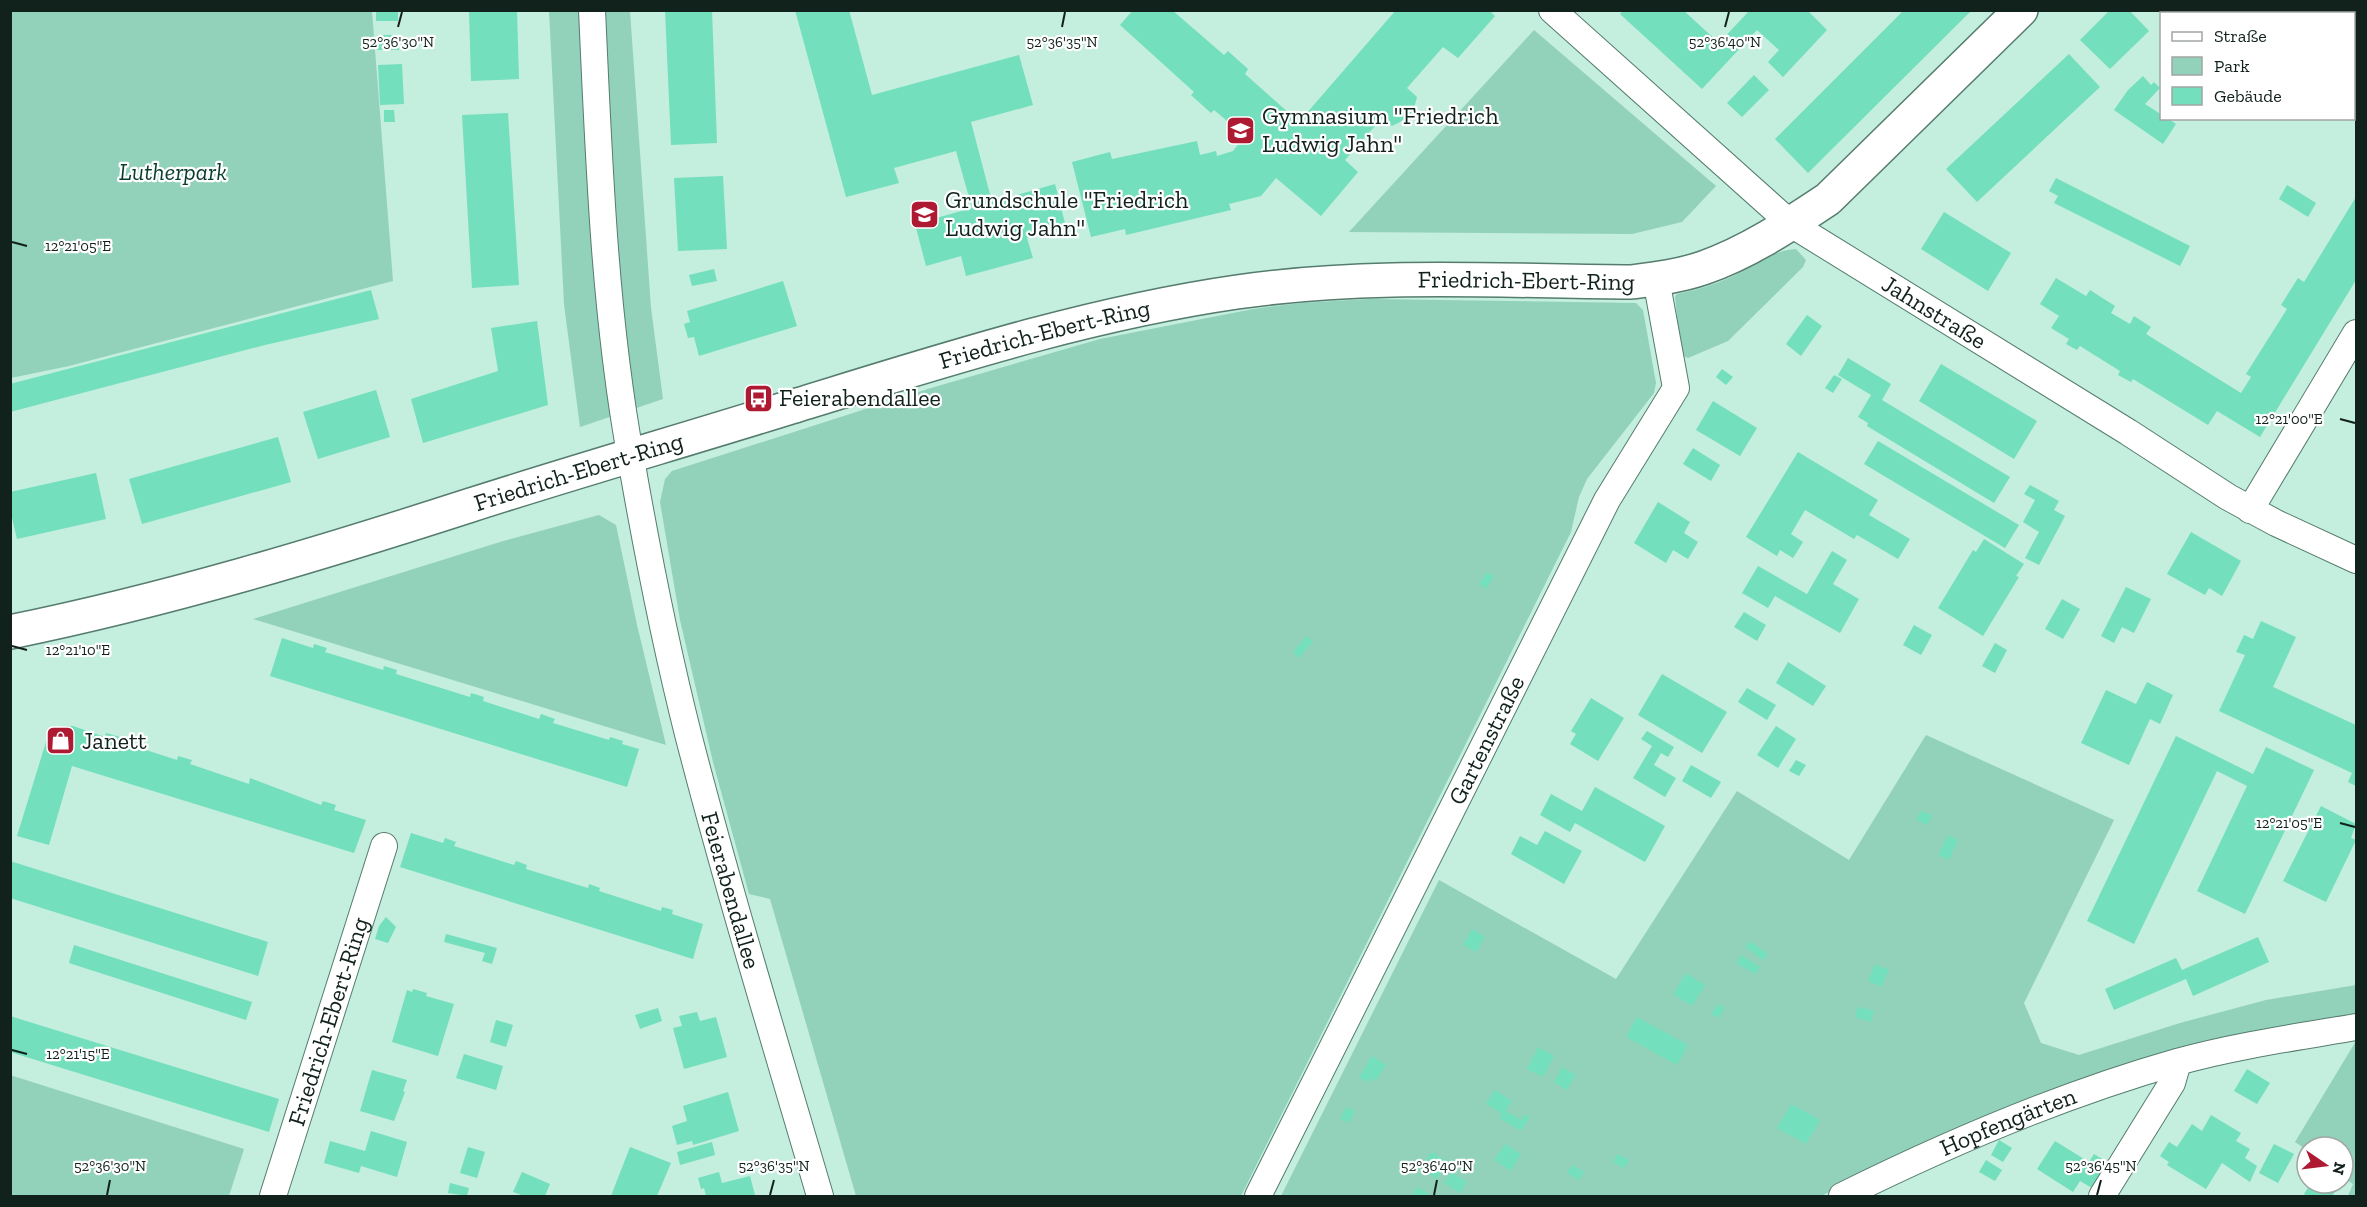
<svg xmlns="http://www.w3.org/2000/svg" width="2367" height="1207" viewBox="0 0 2367 1207" font-family="'Zilla Slab',serif">
	<style>
		.green { fill: #92d1ba }
		.building { fill: #73dfbc }
		.lines { fill: none; stroke-linecap: round; stroke-linejoin: round }
		.minor-casing { stroke: #557c6e; stroke-width: 28 }
		.secondary-casing { stroke: #557c6e; stroke-width: 36 }
		.minor { stroke: #fff; stroke-width: 26 }
		.secondary { stroke: #fff; stroke-width: 33 }
		.ticks { fill: none; stroke: #11211b; stroke-width: 2 }
		.labels { text-anchor: middle; stroke-width: 4.5; stroke-linejoin: round; paint-order: stroke }
		.poi-label { font-size: 24px; fill: #11211b; stroke: #fff; text-anchor: start }
		.park-label { font-size: 24px; font-style: italic; fill: #0a3c2e; stroke: #fff }
		.street-label { font-size: 24px; fill: #11211b; stroke: #fff }
		.ticks-label { font-size: 15px; text-anchor: middle; fill: #11211b; stroke: #fff; stroke-width: 4.5; stroke-linejoin: round; paint-order: stroke }
	</style>
	<rect width="100%" height="100%" fill="#c4eede"/>
	<g class="green">
		<path d="M11 10 372 11 393 281 69 366 11 378Z"/>
		<path d="M549 11H630L651 308 663 399 580 427 564 304Z"/>
		<path d="M1534 30 1716 186 1682 222 1632 234 1349 232Z"/>
		<path d="M1796 249 1806 260 1803 267 1728 341 1688 358 1681 355 1675 297 1677 294C1696 290 1714 285 1731 277 1752 267 1773 250 1796 249Z"/>
		<path d="M1369 299 1636 303 1643 310 1656 383 1654 393 1587 479 1579 497 1571 532 1241 1196H856L770 899 749 894 713 762 680 620 660 502 665 479 672 471 931 388 1100 339 1253 309 1300 303Z"/>
		<path d="M599 515 616 525 637 625 666 745 253 619 500 542Z"/>
		<path d="M1926 735 2114 820 2024 1003 2041 1043 2079 1055 2180 1023 2266 1000 2356 985V1017L1907 1153 1821 1196H1281L1439 880 1616 979 1737 791 1849 860Z"/>
		<path d="M2356 1041V1196H2348L2353 1184 2343 1177V1147H2307V1150L2295 1142Z"/>
		<path d="M10 1075 244 1149 229 1196H11Z"/>
	</g>
	<g class="building">
		<rect x="376" y="10" width="22" height="11"/>
		<path d="M469 10H517L519 79 471 81Z"/>
		<path d="M665 10H712L717 143 671 145Z"/>
		<path d="M795 10H849L872 95 1019 55 1033 105 971 122 992 202 1055 184 1066 227 1027 238 1033 258 966 276 961 256 926 266 915 224 972 208 956 151 894 168 899 183 846 197Z"/>
		<path d="M1133 10H1172L1224 55 1228 51 1248 69 1245 74 1299 122 1396 10H1489L1495 16 1458 58 1443 47 1407 88 1417 97 1413 112 1406 119 1392 126 1382 118 1345 160 1358 172 1321 216 1276 178 1261 196 1229 204 1231 210 1126 235 1125 229 1091 237 1072 162 1110 152 1112 159 1197 141 1200 155 1216 151 1217 156 1233 151 1245 136 1214 110 1211 113 1191 95 1194 92 1120 25Z"/>
		<path d="M1624 10H1683L1719 43 1750 10H1807L1827 30 1783 77 1768 62 1779 50 1757 30 1702 89 1620 14Z"/>
		<path d="M1904 10H1972L1808 173 1775 139Z"/>
		<path d="M2110 10H2129L2149 31 2110 69 2080 40Z"/>
		<path d="M2242 10H2351L2356 14 2354 19V14H2247Z"/>
		<rect x="377" y="35" width="22" height="15"/>
		<path d="M2069 54 2100 87 1977 202 1946 169Z"/>
		<path d="M402 64 404 104 380 105 378 65Z"/>
		<path d="M1754 75 1769 90 1742 117 1727 103Z"/>
		<path d="M2143 76 2151 85 2154 82 2160 88 2145 104 2162 115V118H2167L2176 124 2163 144 2114 110 2128 90Z"/>
		<path d="M384 110H394L395 122H384Z"/>
		<path d="M508 113 519 285 472 288 462 115Z"/>
		<path d="M723 176 727 249 678 251 674 178Z"/>
		<path d="M2056 178 2190 246 2180 266 2054 203 2058 196 2049 191Z"/>
		<path d="M2287 185 2316 203 2308 217 2279 199Z"/>
		<path d="M2356 197V280L2260 437 2217 411 2208 425 2133 379 2131 382 2118 375 2120 371 2080 346 2077 350 2066 344 2069 339 2051 328 2059 316 2040 304 2056 278 2086 296 2090 290 2115 306 2111 313 2130 324 2134 316 2151 327 2146 334 2241 393 2251 377 2246 374 2287 309 2281 305 2298 278 2304 282Z"/>
		<path d="M1944 212 2011 253 1988 291 1921 249Z"/>
		<path d="M714 269 717 281 692 286 689 275Z"/>
		<path d="M783 281 797 326 699 356 694 337 688 338 684 324 690 322 687 311Z"/>
		<path d="M371 290 379 319 265 345 10 412V384Z"/>
		<path d="M1807 315 1822 326 1801 356 1786 344Z"/>
		<path d="M537 321 548 405 423 443 411 399 498 371 491 328Z"/>
		<path d="M1848 358 1891 384 1882 400 2010 477 1994 503 1867 426 1868 423 1858 417 1871 395 1838 375Z"/>
		<path d="M1941 364 2037 421 2014 459 1919 401Z"/>
		<path d="M1722 369 1733 377 1726 385 1716 377Z"/>
		<path d="M1834 375 1842 379 1833 393 1825 388Z"/>
		<path d="M376 390 390 437 318 459 303 412Z"/>
		<path d="M1713 401 1757 428 1740 456 1696 430Z"/>
		<path d="M278 437 291 482 142 524 129 479Z"/>
		<path d="M1878 441 2019 525 2005 548 1864 464Z"/>
		<path d="M1693 448 1720 465 1711 481 1683 464Z"/>
		<path d="M1798 452 1878 500 1869 515 1910 539 1898 559 1857 535 1854 539 1805 510 1791 534 1803 542 1793 558 1780 550 1777 556 1746 537Z"/>
		<path d="M96 473 106 519 17 539 10 509V492Z"/>
		<path d="M2030 485 2059 501 2054 510 2065 516 2039 565 2025 558 2039 532 2023 522 2035 500 2024 494Z"/>
		<path d="M1658 502 1690 522 1684 533 1698 542 1688 559 1673 550 1666 563 1634 543Z"/>
		<path d="M2191 532 2241 561 2222 596 2209 588 2205 595 2167 574Z"/>
		<path d="M1984 539 2024 564 2016 576 2019 577 1983 636 1938 608 1973 550 1976 552Z"/>
		<path d="M1832 551 1847 560 1833 584 1859 599 1840 633 1775 596 1768 608 1742 593 1758 566 1807 594Z"/>
		<path d="M1487 572 1494 577 1486 589 1479 584Z"/>
		<path d="M2126 587 2151 599 2134 633 2122 627 2114 643 2101 636Z"/>
		<path d="M2062 599 2080 609 2063 639 2045 629Z"/>
		<path d="M1744 612 1766 625 1757 641 1734 627Z"/>
		<path d="M2261 621 2296 637 2273 687 2356 725V786L2348 782 2352 773 2219 711 2245 655 2236 652 2244 635 2253 639Z"/>
		<path d="M1914 625 1932 635 1921 655 1903 645Z"/>
		<path d="M1307 636 1313 641 1299 658 1293 652Z"/>
		<path d="M282 638 313 648 314 644 327 648 325 652 383 670 384 666 397 670 396 674 470 697 471 693 484 697 483 701 539 719 541 714 555 719 553 723 609 740 610 737 623 741 622 744 639 749 627 787 270 676Z"/>
		<path d="M1995 643 2007 650 1995 673 1982 666Z"/>
		<path d="M1788 662 1826 686 1813 706 1776 683Z"/>
		<path d="M1662 674 1727 712 1702 753 1638 715Z"/>
		<path d="M2147 682 2173 695 2160 724 2150 719 2129 765 2081 743 2106 690 2136 704Z"/>
		<path d="M1747 688 1776 705 1767 720 1738 702Z"/>
		<path d="M1591 698 1624 718 1598 761 1570 744 1576 734 1571 731Z"/>
		<path d="M63 726H73L105 737 106 733 120 737 118 741 177 760 178 756 192 760 190 764 249 784 250 778 321 805 323 801 336 805 334 810 366 820 354 853 72 766 49 845 17 836 50 729Z"/>
		<path d="M1776 726 1796 739 1778 768 1757 755Z"/>
		<path d="M1647 731 1674 747 1668 757 1661 753 1654 765 1676 778 1665 797 1633 778 1652 746 1641 739Z"/>
		<path d="M2176 736 2253 774 2266 747 2314 770 2245 914 2197 891 2247 786 2217 771 2134 944 2087 921Z"/>
		<path d="M1796 760 1806 765 1799 776 1789 771Z"/>
		<path d="M1691 765 1721 782 1711 798 1682 781Z"/>
		<path d="M1595 787 1665 826 1645 862 1575 823 1570 832 1540 815 1551 794 1582 811Z"/>
		<path d="M2321 806 2356 824 2351 838 2356 840 2326 902 2283 881Z"/>
		<path d="M1921 811 1932 815 1928 825 1916 820Z"/>
		<path d="M1545 831 1582 851 1564 884 1511 854 1520 836 1537 845Z"/>
		<path d="M411 833 443 843 445 838 456 842 454 846 514 865 516 861 527 865 526 869 588 888 589 884 600 888 599 891 661 911 662 907 673 910 672 914 703 924 693 959 400 867Z"/>
		<path d="M1948 835 1958 840 1949 860 1938 855Z"/>
		<path d="M10 861 268 942 258 976 10 898Z"/>
		<path d="M386 917 396 927 388 943 375 939 379 926Z"/>
		<path d="M1472 929 1485 937 1476 952 1463 945Z"/>
		<path d="M446 934 497 948 492 964 482 961 485 953 444 942Z"/>
		<path d="M2258 937 2269 962 2193 996 2186 979 2114 1010 2105 989 2176 958 2182 970Z"/>
		<path d="M1750 941 1768 954 1763 960 1745 947Z"/>
		<path d="M74 945 252 1002 246 1020 69 963Z"/>
		<path d="M1741 955 1760 967 1755 974 1736 963Z"/>
		<path d="M1875 964 1889 970 1881 987 1868 981Z"/>
		<path d="M1686 973 1705 985 1692 1006 1673 994Z"/>
		<path d="M413 989 427 993 426 996 454 1004 438 1056 392 1042 407 990 412 992Z"/>
		<path d="M1718 1004 1725 1008 1719 1018 1711 1014Z"/>
		<path d="M1858 1007 1874 1011 1871 1022 1855 1017Z"/>
		<path d="M658 1008 662 1021 640 1029 635 1015Z"/>
		<path d="M697 1012 700 1021 716 1017 727 1057 684 1069 673 1028 682 1026 679 1016Z"/>
		<path d="M10 1016 279 1099 269 1132 10 1052Z"/>
		<path d="M1637 1017 1688 1045 1677 1065 1626 1037Z"/>
		<path d="M496 1020 513 1025 506 1047 490 1042Z"/>
		<path d="M1538 1047 1554 1056 1543 1077 1527 1069Z"/>
		<path d="M464 1054 503 1066 496 1090 456 1078Z"/>
		<path d="M1372 1056 1386 1065 1376 1081 1371 1078 1368 1083 1359 1077Z"/>
		<path d="M1562 1067 1576 1075 1567 1090 1554 1082Z"/>
		<path d="M2247 1069 2270 1083 2257 1104 2234 1091Z"/>
		<path d="M372 1070 407 1080 403 1091 405 1092 394 1121 360 1111Z"/>
		<path d="M1495 1090 1512 1101 1506 1111 1521 1120 1524 1114 1530 1117 1521 1131 1499 1118 1502 1114 1486 1104Z"/>
		<path d="M728 1092 739 1131 693 1145 692 1141 677 1145 672 1126 687 1121 683 1106Z"/>
		<path d="M1791 1104 1820 1120 1806 1144 1777 1128Z"/>
		<path d="M1346 1107 1355 1111 1349 1123 1340 1119Z"/>
		<path d="M2211 1115 2241 1133 2236 1141 2250 1149 2245 1158 2257 1166 2250 1182 2222 1163 2206 1189 2167 1165 2169 1162 2160 1156 2169 1142 2177 1147 2192 1124 2202 1131Z"/>
		<path d="M371 1131 407 1142 397 1177 361 1166 359 1173 324 1163 330 1141 365 1151Z"/>
		<path d="M1999 1140 2012 1148 2003 1162 1991 1155Z"/>
		<path d="M2055 1141 2089 1162 2094 1154 2109 1163 2092 1188 2080 1181 2073 1192 2037 1169Z"/>
		<path d="M712 1142 715 1155 680 1165 677 1152Z"/>
		<path d="M1505 1144 1521 1154 1511 1171 1494 1160Z"/>
		<path d="M2274 1144 2294 1154 2278 1183 2259 1173Z"/>
		<path d="M468 1147 485 1152 477 1178 460 1173Z"/>
		<path d="M630 1147 671 1163 657 1196H611Z"/>
		<path d="M1431 1152 1447 1161 1437 1179 1421 1170Z"/>
		<path d="M1618 1154 1629 1160 1624 1168 1613 1162Z"/>
		<path d="M1986 1160 2002 1170 1995 1181 1979 1172Z"/>
		<path d="M1572 1165 1584 1172 1579 1180 1567 1173Z"/>
		<path d="M522 1172 550 1184 545 1196H524L513 1192Z"/>
		<path d="M719 1172 722 1183 750 1176 755 1195 706 1196 704 1188 701 1189 698 1178Z"/>
		<path d="M1451 1172 1467 1182 1460 1193 1444 1183Z"/>
		<path d="M450 1183 469 1188 467 1196 448 1193Z"/>
		<path d="M2311 1183H2330L2338 1188 2332 1196H2307L2304 1194Z"/>
		<path d="M1417 1187 1428 1193 1426 1196H1411Z"/>
	</g>
	<g class="lines">
		<defs>
			<g id="minor">
				<path id="s1" d="M592 10C599 161 604 311 631 459 647 551 665 643 688 734 728 889 775 1042 820 1196"/>
				<path id="s2" d="M1552 10 1791 224 2128 432 2228 497 2276 523 2356 560"/>
				<path d="M2250 510 2356 333"/>
				<path id="s3" d="M273 1196 384 846"/>
				<path id="s4" d="M1258 1196 1607 500 1676 388 1656 279"/>
				<path id="s5" d="M1842 1196C1949 1143 2061 1095 2177 1062 2234 1046 2297 1037 2356 1027"/>
				<path d="M2102 1196 2172 1083 2178 1062"/>
			</g>
			<g id="secondary">
				<path id="s6" d="M10 632C167 600 319 554 471 505 577 471 685 440 791 407 938 362 1085 314 1237 292 1367 273 1500 281 1631 282 1655 279 1680 276 1703 268 1747 253 1789 225 1828 199L2021 10"/>
			</g>
		</defs>
		<use href="#minor" class="minor-casing"/>
		<use href="#secondary" class="secondary-casing"/>
		<use href="#minor" class="minor"/>
		<use href="#secondary" class="secondary"/>
	</g>
	<path class="ticks" d="M398 27 402 12M1062 27 1065 12M1725 27 1729 12M12 242 27 246M2340 419 2355 423M12 646 27 650M2340 823 2355 827M12 1050 27 1054M107 1195 110 1180M770 1195 774 1180M1434 1195 1437 1180M2097 1195 2101 1180"/>
	<defs>
		<symbol id="school-square" viewBox="-11 -11 22 22"><rect x="-9" y="-9" width="18" height="18" rx="4" fill="#ae1a32" stroke="#fff"/><path d="M0-5L7-2L0 1L-7-2ZM-4 1L0 2.5L4 1V4Q0 6-4 4Z" fill="#fff"/></symbol>
		<symbol id="bus-square" viewBox="-11 -11 22 22"><rect x="-9" y="-9" width="18" height="18" rx="4" fill="#ae1a32" stroke="#fff"/><path d="M-5-6H5V4H4V6H2V4H-2V6H-4V4H-5ZM-3.5-4V0h7V-4ZM-3.5 1.2v1.5H-2V1.2ZM2 1.2v1.5H3.5V1.2Z" fill="#fff"/></symbol>
		<symbol id="shop-square" viewBox="-11 -11 22 22"><rect x="-9" y="-9" width="18" height="18" rx="4" fill="#ae1a32" stroke="#fff"/><path d="M-5-2.5h2.3a2.7 3.5 0 0 1 5.4 0H5L5.5 6h-11ZM-1.5-2.5h3a1.5 2.3 0 0 0-3 0Z" fill="#fff"/></symbol>
	</defs>
	<g fill-rule="evenodd">
		<use href="#school-square" x="1224" y="114" width="33" height="33"/>
		<use href="#school-square" x="908" y="198" width="33" height="33"/>
		<use href="#bus-square" x="742" y="382" width="33" height="33"/>
		<use href="#shop-square" x="44" y="724" width="33" height="33"/>
	</g>
	<g class="labels">
		<g class="poi-label">
			<text x="1262" y="124">Gymnasium "Friedrich<tspan x="1262" dy="28">Ludwig Jahn"</tspan></text>
			<text x="945" y="208">Grundschule "Friedrich<tspan x="945" dy="28">Ludwig Jahn"</tspan></text>
			<text x="779" y="406">Feierabendallee</text>
			<text x="82" y="749">Janett</text>
		</g>
		<g class="park-label">
			<text x="173" y="180">Lutherpark</text>
		</g>
		<g class="street-label">
			<text dy="8" stroke="none"><textPath href="#s6" startOffset="1564">Friedrich-Ebert-Ring</textPath></text>
			<text dy="8" stroke="none"><textPath href="#s2" startOffset="489">Jahnstraße</textPath></text>
			<text dy="8" stroke="none"><textPath href="#s6" startOffset="1077">Friedrich-Ebert-Ring</textPath></text>
			<text dy="8" stroke="none"><textPath href="#s6" startOffset="591">Friedrich-Ebert-Ring</textPath></text>
			<text dy="8" stroke="none"><textPath href="#s4" startOffset="510">Gartenstraße</textPath></text>
			<text dy="8" stroke="none"><textPath href="#s1" startOffset="894">Feierabendallee</textPath></text>
			<text dy="8" stroke="none"><textPath href="#s3" startOffset="183">Friedrich-Ebert-Ring</textPath></text>
			<text dy="8" stroke="none"><textPath href="#s5" startOffset="182">Hopfengärten</textPath></text>
		</g>
	</g>
	<g class="ticks-label">
		<text x="1725" y="47">52°36'40"N</text>
		<text x="398" y="47">52°36'30"N</text>
		<text x="1062" y="47">52°36'35"N</text>
		<text x="78" y="251">12°21'05"E</text>
		<text x="2289" y="424">12°21'00"E</text>
		<text x="78" y="655">12°21'10"E</text>
		<text x="2289" y="828">12°21'05"E</text>
		<text x="78" y="1059">12°21'15"E</text>
		<text x="110" y="1171">52°36'30"N</text>
		<text x="774" y="1171">52°36'35"N</text>
		<text x="1437" y="1171">52°36'40"N</text>
		<text x="2101" y="1171">52°36'45"N</text>
	</g>
	<rect width="2367" height="1207" fill="none" stroke="#11211b" stroke-width="24"/>
	<rect x="2160" y="12" width="195" height="108" fill="#ffffff" stroke="#a0a6a4" stroke-width="1.5"/>
	<rect x="2172" y="32" width="30" height="9" fill="#ffffff" stroke="#a0a6a4" stroke-width="1.5"/>
	<text x="2214" y="42" font-size="18" fill="#11211b">Straße</text>
	<rect x="2172" y="57" width="30" height="18" fill="#92d1ba" stroke="#a0a6a4" stroke-width="1.5"/>
	<text x="2214" y="72" font-size="18" fill="#11211b">Park</text>
	<rect x="2172" y="87" width="30" height="18" fill="#73dfbc" stroke="#a0a6a4" stroke-width="1.5"/>
	<text x="2214" y="102" font-size="18" fill="#11211b">Gebäude</text>
	<g transform="translate(2325 1165) rotate(104)"><circle r="28" fill="#ffffff" stroke="#a0a6a4" stroke-width="1.5"/>
	<path d="M0-4.5L10 22L0 15L-10 22Z" fill="#ae1a32"/>
	<text y="-9" font-size="16" font-weight="bold" text-anchor="middle" fill="#11211b">N</text>
	</g>
</svg>
